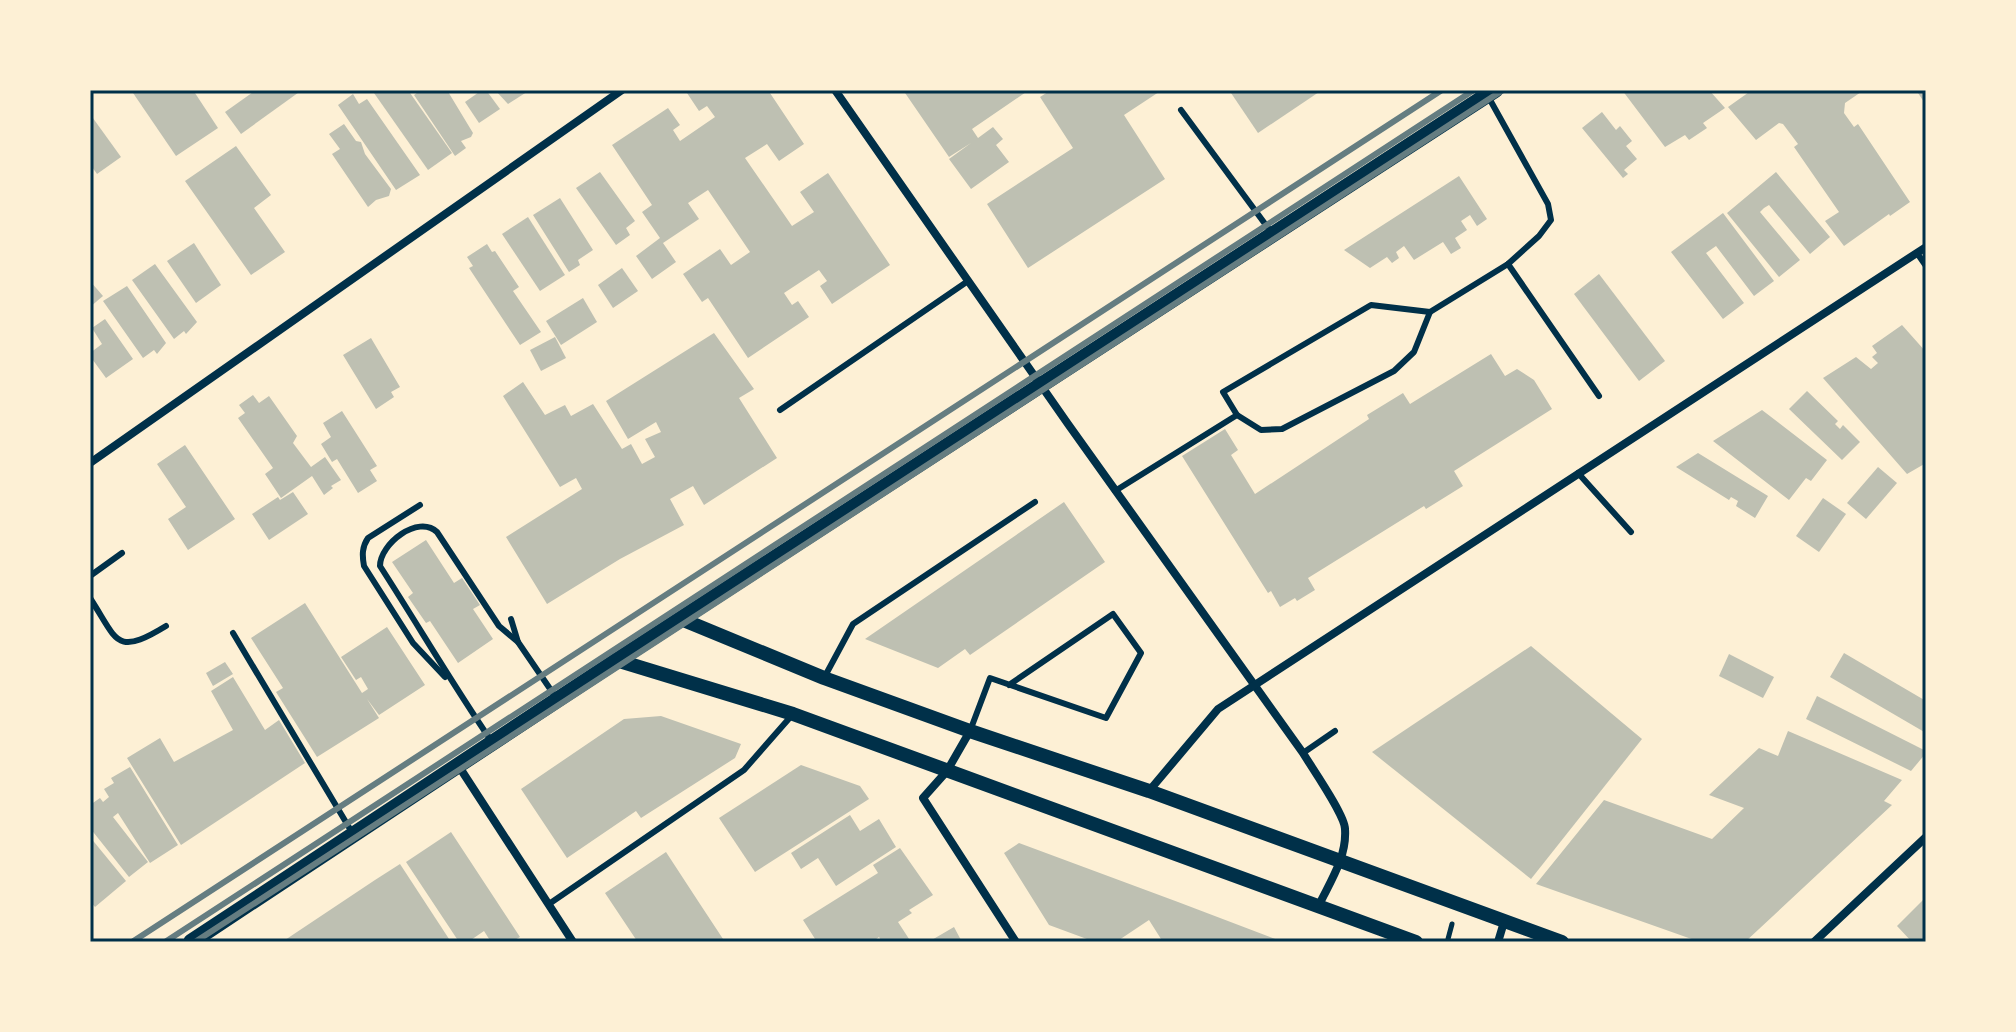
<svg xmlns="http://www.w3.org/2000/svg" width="2016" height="1032" viewBox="0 0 2016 1032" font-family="Karla,sans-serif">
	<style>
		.building { fill: #bec0b2 }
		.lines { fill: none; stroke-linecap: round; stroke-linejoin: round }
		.path { stroke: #003049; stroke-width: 5 }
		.service { stroke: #003049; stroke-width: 6 }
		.minor { stroke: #003049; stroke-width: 8 }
		.tertiary { stroke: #003049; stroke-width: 14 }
		.secondary { stroke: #003049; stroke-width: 16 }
		.rail { stroke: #657d81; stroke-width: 6 }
		.neatline { fill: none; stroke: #003049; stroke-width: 3 }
	</style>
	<rect width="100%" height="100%" fill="#fdf0d5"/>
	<g class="building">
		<path d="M131 90H193L218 128 176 156Z"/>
		<path d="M256 90H302L241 134 225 112Z"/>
		<path d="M379 90H408L452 153 428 170 374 93Z"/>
		<path d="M421 90H447L473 133 471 137 461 141 466 148 455 156 414 95Z"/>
		<path d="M482 90H486L500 109 479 123 465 102Z"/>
		<path d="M495 90H530L508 104Z"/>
		<path d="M692 90H768L804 144 779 161 767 144 745 158 792 226 814 212 800 192 828 173 890 265 832 304 820 286 827 281 819 270 784 293 792 305 798 301 809 317 748 358 708 298 702 302 683 274 720 249 731 265 750 252 708 190 688 203 699 219 663 243 676 262 652 279 636 256 660 238 642 212 652 205 612 145 668 108 680 125 673 130 680 141 715 117 707 106 699 111 687 93Z"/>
		<path d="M903 90H1029L972 129 978 138 993 127 1003 139 996 145 1009 162 971 189 949 159 971 143 949 157Z"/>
		<path d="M1051 90H1162L1124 115 1165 179 1028 268 987 204 1073 148 1040 97Z"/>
		<path d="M1229 90H1322L1258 133Z"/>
		<path d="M1622 90H1709L1725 108 1703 123 1707 128 1689 140 1685 135 1665 147Z"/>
		<path d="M1752 90H1864L1845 103 1844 113 1854 127 1858 124 1910 202 1890 216 1889 214 1844 246 1825 221 1839 212 1794 147 1798 144 1783 124 1779 123 1756 140 1728 107Z"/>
		<path d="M1916 90H1926V105Z"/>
		<path d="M353 94 359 104 367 99 420 175 396 190 338 105Z"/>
		<path d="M1602 112 1616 130 1620 126 1632 141 1626 146 1637 159 1624 170 1628 174 1623 178 1582 128Z"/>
		<path d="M90 114 121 157 97 174 90 164Z"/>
		<path d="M344 124 356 141 361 142 365 154 391 189 389 196 376 200 368 207 332 154 340 149 329 134Z"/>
		<path d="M236 146 271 195 254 208 285 252 251 275 185 181Z"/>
		<path d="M600 172 635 221 626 228 630 235 616 245 576 188Z"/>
		<path d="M1776 172 1830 237 1810 254 1769 205 1764 208 1760 212 1800 260 1779 277 1727 213Z"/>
		<path d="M1459 176 1487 219 1477 226 1470 215 1461 221 1467 230 1455 238 1461 248 1451 254 1443 242 1414 260 1404 246 1396 252 1399 258 1392 263 1387 257 1370 268 1344 250Z"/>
		<path d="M560 198 593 250 578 260 580 265 569 272 533 215Z"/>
		<path d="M1723 213 1774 281 1754 296 1716 246 1706 253 1744 303 1723 319 1671 252Z"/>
		<path d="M528 217 565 275 540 291 502 234Z"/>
		<path d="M194 243 221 285 196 303 167 261Z"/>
		<path d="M487 244 492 252 495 251 519 287 513 291 541 332 520 345 469 268 473 266 467 257Z"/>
		<path d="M155 264 197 322 186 334 184 331 174 339 132 280Z"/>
		<path d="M622 268 638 291 613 308 598 285Z"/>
		<path d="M1599 274 1665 361 1639 381 1574 294Z"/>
		<path d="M90 281 103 296 90 307Z"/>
		<path d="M127 286 166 343 157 354 154 350 143 358 103 301Z"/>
		<path d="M583 298 597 322 561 345 546 321Z"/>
		<path d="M105 319 133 359 106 378 90 356V353L102 344 92 328Z"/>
		<path d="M1902 325 1926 352V463L1907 474 1823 378 1856 357 1871 369 1878 363 1872 357 1877 353 1872 346Z"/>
		<path d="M714 333 754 389 739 398 777 458 704 505 693 486 670 499 684 525 620 559 547 604 506 537 582 489 576 478 560 487 503 396 523 382 545 415 565 405 571 416 593 404 622 449 631 444 642 464 655 457 645 439 661 432 656 422 628 439 606 401Z"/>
		<path d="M555 337 566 358 541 371 530 350Z"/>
		<path d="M371 338 400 387 391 392 394 397 376 409 343 355Z"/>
		<path d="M1491 354 1505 376 1517 369 1534 380 1552 409 1454 471 1463 486 1426 509 1424 506 1308 578 1315 590 1297 601 1295 598 1280 607 1271 591 1268 593 1182 456 1225 429 1238 450 1231 455 1255 494 1369 419 1367 415 1403 393 1410 404Z"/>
		<path d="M1807 391 1838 421 1835 424 1840 429 1843 425 1860 442 1842 460 1789 409Z"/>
		<path d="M253 395 259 403 269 396 297 436 293 443 311 467 325 457 341 480 331 486 333 488 324 495 312 476 281 498 265 474 273 468 238 418 245 413 239 405Z"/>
		<path d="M1762 410 1827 460 1811 481 1806 478 1789 500 1713 441Z"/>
		<path d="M342 411 377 466 370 470 377 481 358 493 337 459 332 462 321 444 331 437 323 423Z"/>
		<path d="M185 445 235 519 188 550 168 519 186 507 157 464Z"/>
		<path d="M1698 453 1768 496 1755 518 1736 506 1738 501 1731 497 1729 500 1676 467Z"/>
		<path d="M1878 467 1897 483 1866 519 1847 503Z"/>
		<path d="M293 492 308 514 269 540 252 514 278 497 280 500Z"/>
		<path d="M1823 498 1846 514 1819 552 1796 536Z"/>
		<path d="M1064 502 1105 562 970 655 965 649 938 668 865 639Z"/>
		<path d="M426 540 454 583 462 578 480 605 473 609 493 639 458 663 430 621 426 623 408 597 413 593 392 562Z"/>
		<path d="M305 603 362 693 368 689 361 677 356 680 341 657 387 627 425 685 379 715 367 699 379 718 317 757 276 692 283 688 251 638Z"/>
		<path d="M1531 646 1642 739 1531 879 1372 752Z"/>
		<path d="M1844 653 1926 701V733L1830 677Z"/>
		<path d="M1729 654 1774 677 1763 698 1719 676Z"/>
		<path d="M225 662 233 674 213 686 206 673Z"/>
		<path d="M233 677 265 730 279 720 305 763 181 845 127 758 160 738 174 762 233 730 211 691Z"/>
		<path d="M1817 696 1926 751V753L1911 771 1806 719Z"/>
		<path d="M661 716 741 744 735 758 641 818 636 811 567 858 521 789 624 719Z"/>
		<path d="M1788 731 1902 780 1884 801 1892 805 1745 942H1700L1536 884 1604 800 1712 839 1744 808 1709 795 1759 748 1778 756Z"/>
		<path d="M801 765 860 786 869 799 755 872 719 818Z"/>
		<path d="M130 767 178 845 150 863 118 813 113 817 148 862 129 877 90 828V815L92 813 90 805 100 798 103 802 109 797 104 789 114 783 111 778Z"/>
		<path d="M850 815 860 831 879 819 896 847 836 886 818 858 801 869 791 853Z"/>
		<path d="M451 832 520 937 511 942H491L484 931 468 942H459L406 862Z"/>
		<path d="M90 837 126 881 95 907 90 901Z"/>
		<path d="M1019 843 1178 902 1283 942H1157L1161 939 1149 920 1116 942H1095L1049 925 1004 853Z"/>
		<path d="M900 848 933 895 909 910 912 913 898 922 911 942H882L879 937 872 942H817L803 920 878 873 873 865Z"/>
		<path d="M666 852 698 901 725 942 637 941 605 893Z"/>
		<path d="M400 864 451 942H282L375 880Z"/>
		<path d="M1926 897V942H1912L1897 926Z"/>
		<path d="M954 927 962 942H921L926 939 930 941Z"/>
	</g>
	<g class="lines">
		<path class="path" d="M1448 939 1452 924"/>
		<g class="service">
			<path d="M1181 110 1271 232"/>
			<path d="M1917 253 1926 266"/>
			<path d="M1508 264 1599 396"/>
			<path d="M780 410 968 281"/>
			<path d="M1237 415 1261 430 1282 429 1394 371 1414 352 1430 312"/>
			<path d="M1578 473 1631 532"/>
			<path d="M1115 491 1237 415 1223 392 1371 305 1430 312 1508 264 1539 236 1551 220 1548 204 1489 98"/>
			<path d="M420 505 368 538C362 547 362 555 364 566L413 643 445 677"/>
			<path d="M90 576 122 553"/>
			<path d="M90 598C118 641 115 657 166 626"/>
			<path d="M511 619 518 642"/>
			<path d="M233 633 353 834"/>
			<path d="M824 678 853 624 1035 502"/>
			<path d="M970 731 990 678 1106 718 1141 653 1113 614 1009 685"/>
			<path d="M492 742C453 685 418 625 380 566 380 544 418 514 437 532L499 626 518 642 557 699"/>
			<path d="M1303 753 1335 731"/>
			<path d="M549 904 744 770 793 714"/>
		</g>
		<g class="minor">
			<path d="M835 90 1068 424 1303 753C1312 768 1345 815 1345 829 1347 857 1330 882 1319 905"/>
			<path d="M90 463 622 90"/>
			<path d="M970 731 947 771 923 798 1016 942"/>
			<path d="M458 765 573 942"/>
			<path d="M1149 791 1218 709 1926 247"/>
			<path d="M1498 942 1504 922"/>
			<path d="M1814 942 1926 837"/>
		</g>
		<g class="tertiary">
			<path d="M681 619 824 678 970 731 1149 791 1562 942"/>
			<path d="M616 660 793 714 1416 942"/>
		</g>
		<path class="secondary" d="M191 942 613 663 1495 90"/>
		<g class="rail">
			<path d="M132 942 1442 90"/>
			<path d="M165 942 1474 90"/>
			<path d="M195 942 1503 90"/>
		</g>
	</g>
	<rect width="2016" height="1032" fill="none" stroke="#fdf0d5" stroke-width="184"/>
	<rect x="92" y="92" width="1832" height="848" class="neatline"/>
</svg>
